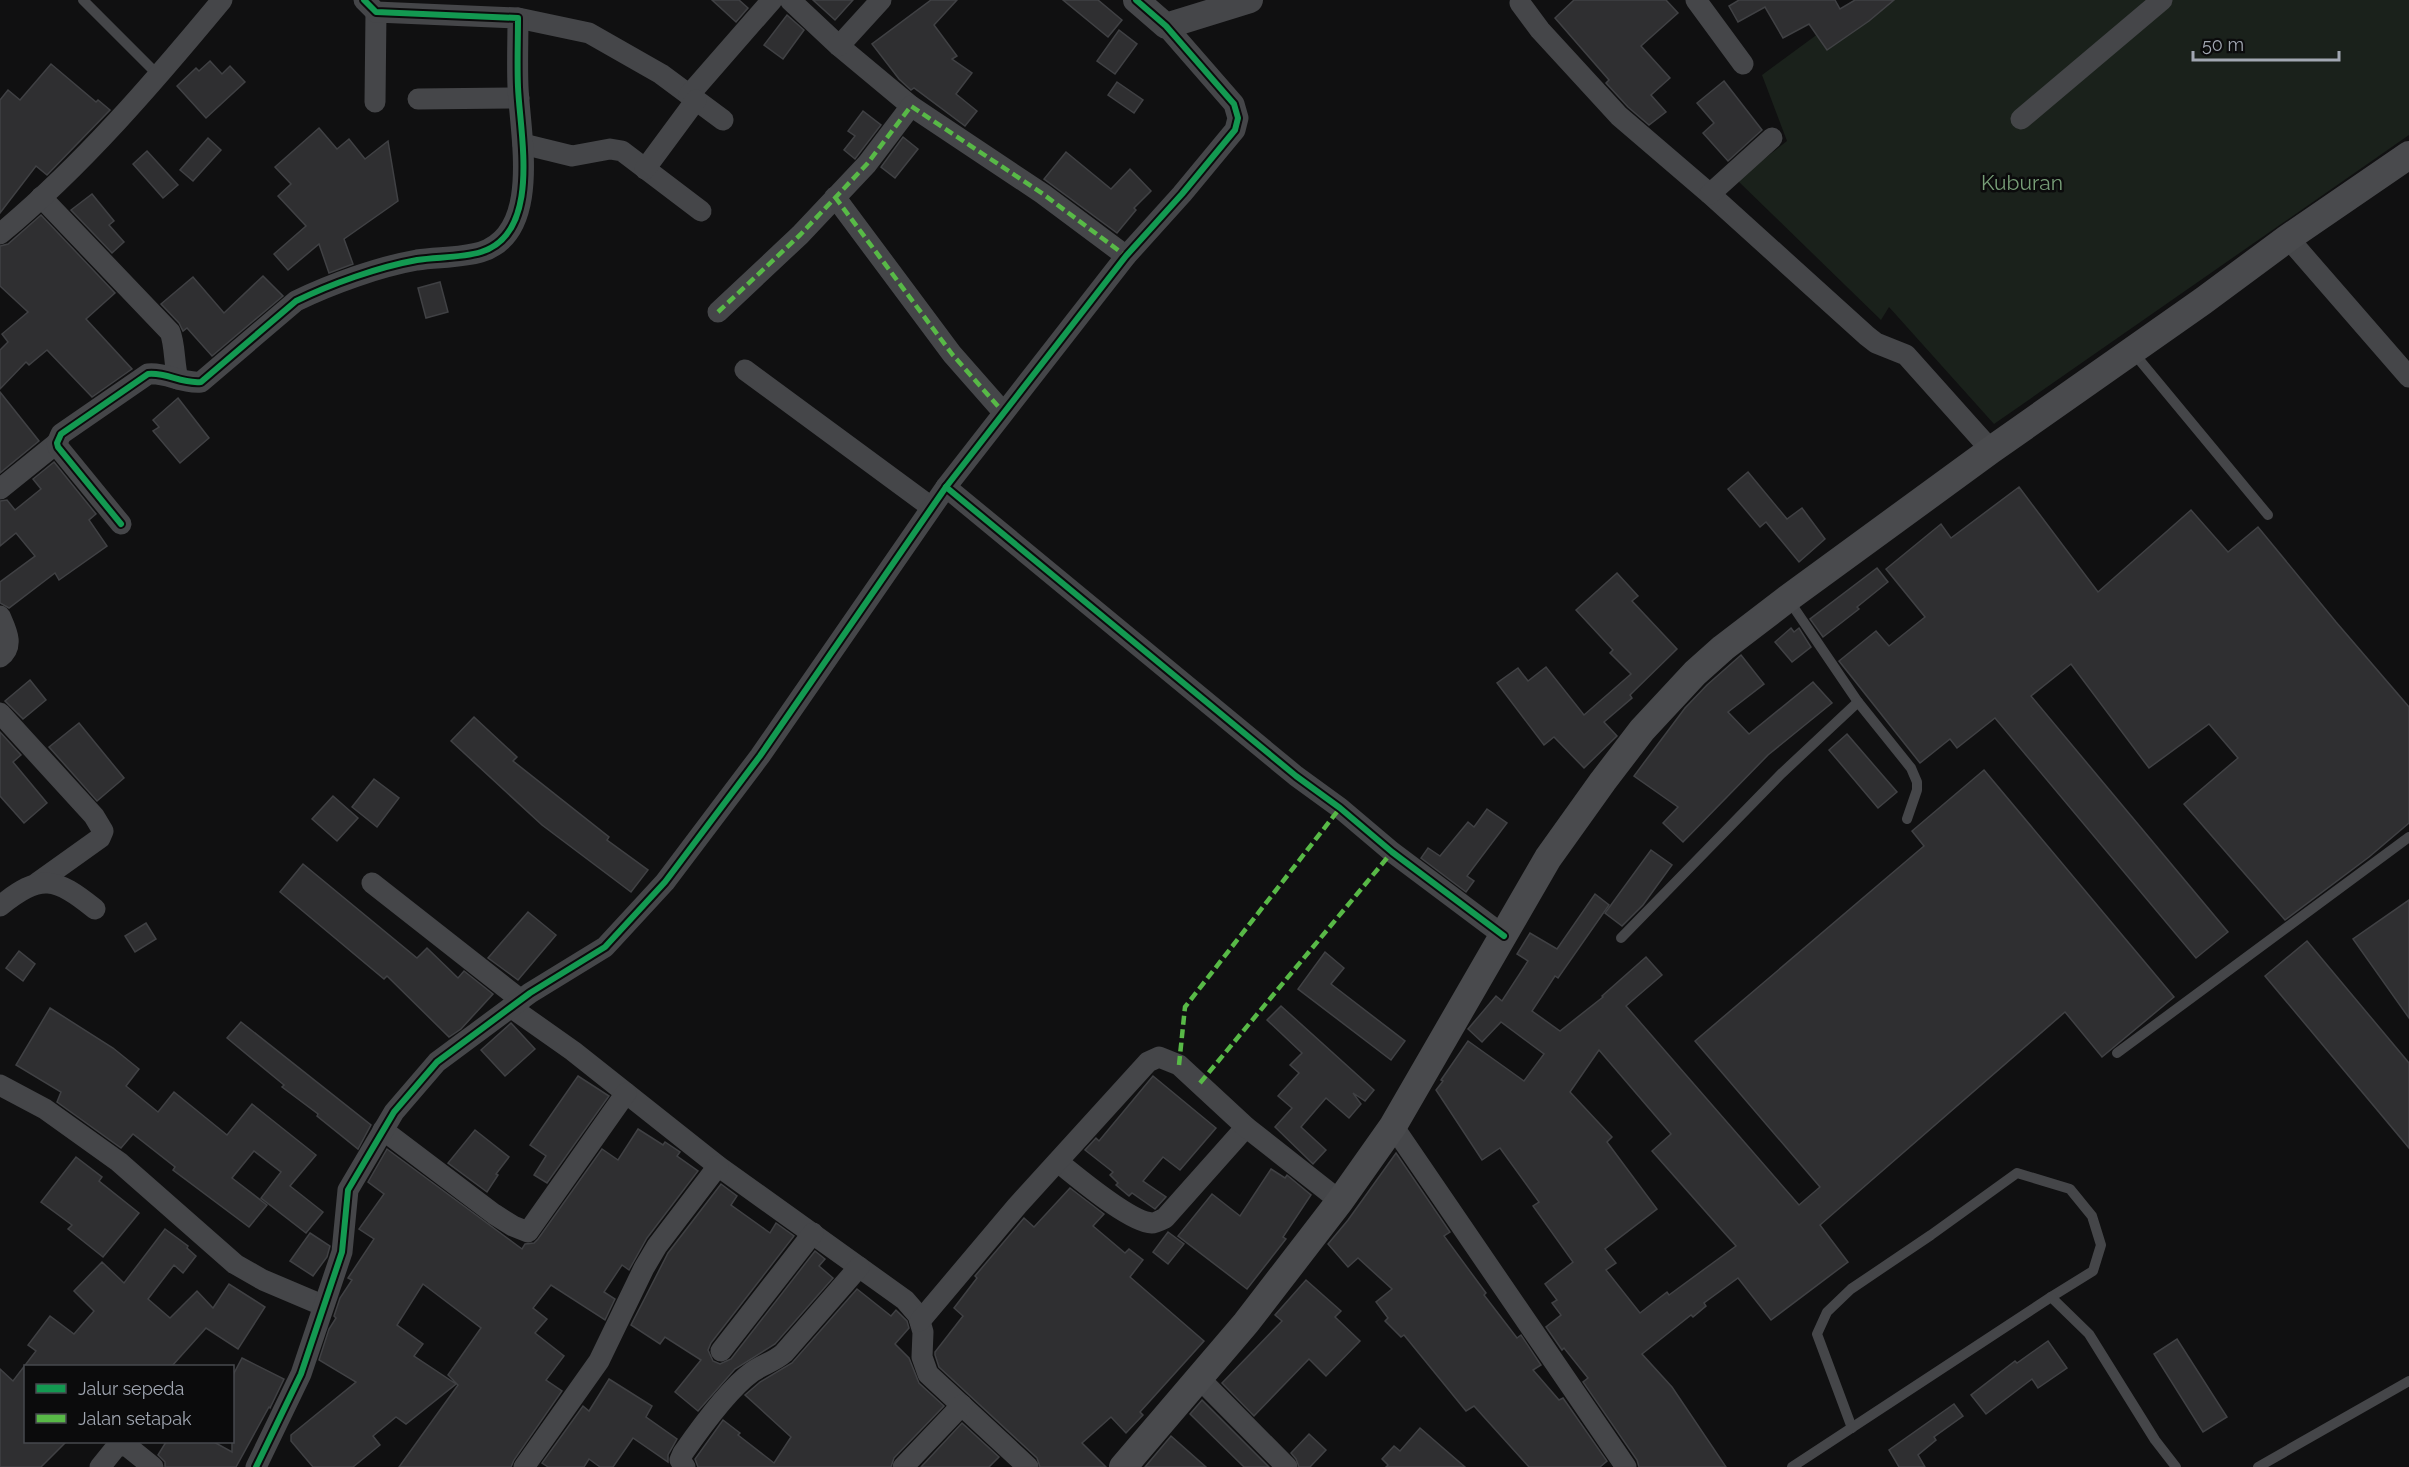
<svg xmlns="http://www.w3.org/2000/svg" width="2409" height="1467" viewBox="0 0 2409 1467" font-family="Raleway,sans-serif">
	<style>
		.green { fill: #1a211b }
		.building { fill: #2f2f31; stroke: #404144; stroke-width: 1.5; fill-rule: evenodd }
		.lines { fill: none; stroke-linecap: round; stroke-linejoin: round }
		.service { stroke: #454649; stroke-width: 10 }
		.minor { stroke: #454649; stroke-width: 21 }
		.tertiary { stroke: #454649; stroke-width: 26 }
		.secondary { stroke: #494a4d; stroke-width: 28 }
		.quiet { stroke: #58b947; stroke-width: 4.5; stroke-dasharray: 9 4.5; stroke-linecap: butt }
		.cycleway-casing { stroke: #0b0b0c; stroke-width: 10 }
		.cycleway { stroke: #139951; stroke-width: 6 }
		.labels { text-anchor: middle; stroke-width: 5; stroke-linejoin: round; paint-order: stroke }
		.park-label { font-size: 21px; fill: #779e77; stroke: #0b0b0c }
	</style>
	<rect width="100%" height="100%" fill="#101011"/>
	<path class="green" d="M1864 0H2409V135L1994 424 1889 307 1881 320 1737 180 1787 141 1762 75Z"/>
	<g class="building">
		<path d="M712 0H739L748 8 736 22Z"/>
		<path d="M813 0H853L835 20Z"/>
		<path d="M931 0H957L934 25 957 56 952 59 972 73 956 94 977 111 965 126 914 88 911 90 899 79 872 44Z"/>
		<path d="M1063 0H1098L1122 20 1108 37Z"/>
		<path d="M1574 0H1666L1678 13 1641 46 1670 78 1651 95 1666 112 1649 125 1628 107 1606 83 1609 80 1555 18Z"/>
		<path d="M1739 0H1835L1840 9 1855 0H1894L1869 21 1827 50 1809 24 1783 38 1765 7 1738 22 1729 6Z"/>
		<path d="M787 15 804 30 783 59 764 45Z"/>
		<path d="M1119 30 1137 44 1115 74 1097 61Z"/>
		<path d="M210 61 222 74 230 66 245 82 206 118 177 86 196 68 199 71Z"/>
		<path d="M51 64 96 102 98 100 110 110 47 175 36 166 0 213V100L8 90 20 100Z"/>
		<path d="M1724 81 1762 130 1728 161 1703 133 1714 123 1697 103Z"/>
		<path d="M1117 82 1143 100 1134 113 1108 95Z"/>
		<path d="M863 111 881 125 855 159 844 150 855 136 848 131Z"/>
		<path d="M319 128 337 149 349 139 365 159 388 141 398 201 344 239 353 264 329 273 319 244 288 270 274 254 306 226 278 196 291 184 275 167Z"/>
		<path d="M903 137 918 149 895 178 881 167Z"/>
		<path d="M208 138 221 150 193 181 180 170Z"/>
		<path d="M147 151 178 185 163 198 133 164Z"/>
		<path d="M1066 152 1111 189 1130 169 1151 191 1134 208 1136 210 1117 233 1044 179Z"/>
		<path d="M92 194 114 221 109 225 124 242 112 253 71 210Z"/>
		<path d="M41 215 115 293 86 319 132 369 92 397 47 350 29 365 26 362 0 389V350L8 342 2 334 28 312 0 286V246L8 244Z"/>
		<path d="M263 276 283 296 212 356 187 328 183 331 179 323 161 304 193 277 224 313Z"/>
		<path d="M440 282 448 312 426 318 418 288Z"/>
		<path d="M0 392 39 441 0 473Z"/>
		<path d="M178 398 209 438 180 463 153 431 159 427 153 420Z"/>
		<path d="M54 462 96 514 89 520 107 546 59 580 55 573 9 608 0 603V582L35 556 16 533 0 546V501L7 500 15 510 41 489 33 479Z"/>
		<path d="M1748 472 1787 519 1802 508 1825 539 1799 562 1766 522 1760 527 1728 489Z"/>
		<path d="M2019 487 2098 592 2191 510 2228 552 2258 527 2336 622 2409 707V823L2369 857 2285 920 2184 804 2238 758 2209 724 2149 768 2071 664 2031 696 2228 932 2196 958 1995 718 1957 748 1950 739 1920 763 1839 661 1876 631 1889 646 1925 617 1886 569 1941 524 1951 538Z"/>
		<path d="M1877 568 1888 582 1857 607 1859 609 1823 637 1810 619Z"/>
		<path d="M1617 573 1638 596 1632 601 1677 649 1630 695 1632 698 1604 722 1617 736 1584 768 1554 737 1544 745 1497 683 1518 668 1528 681 1546 667 1584 715 1631 674 1610 653 1613 650 1576 610Z"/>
		<path d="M1791 628 1794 632 1799 628 1811 647 1792 662 1775 642Z"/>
		<path d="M1741 655 1764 684 1728 712 1749 734 1813 682 1832 703 1768 755 1683 842 1663 823 1678 807 1634 776 1685 708 1707 685Z"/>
		<path d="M30 680 46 700 23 719 5 701Z"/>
		<path d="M474 717 517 757 513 761 609 837 607 840 648 870 631 892 542 825 451 741Z"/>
		<path d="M79 723 124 778 97 801 49 747Z"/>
		<path d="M0 732 21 755 13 762 47 803 24 823 0 796Z"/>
		<path d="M1847 734 1897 792 1878 808 1829 750Z"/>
		<path d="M1984 770 2174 997 2102 1057 2065 1012 1820 1225 1848 1262 1771 1320 1738 1278 1704 1303 1706 1306 1693 1317 1691 1315 1642 1354 1672 1387 1726 1467H1639L1637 1460 1583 1382 1588 1378 1564 1348 1562 1350 1546 1327 1561 1315 1552 1303 1557 1300 1545 1284 1573 1262 1533 1206 1539 1202 1500 1148 1482 1160 1436 1090 1443 1081 1441 1080 1468 1041 1524 1081 1544 1054 1501 1022 1482 1042 1468 1029 1496 996 1502 1001 1528 961 1517 954 1530 933 1557 949 1595 894 1609 905 1558 978 1555 976 1532 1011 1560 1031 1603 997 1602 996 1646 957 1662 975 1626 1006 1799 1205 1820 1187 1695 1041 1924 846 1912 831ZM1599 1050 1671 1134 1652 1151 1736 1246 1669 1295 1667 1292 1640 1313 1606 1270 1616 1263 1605 1249 1657 1209 1607 1142 1612 1137 1570 1092Z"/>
		<path d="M374 779 399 798 377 827 352 807Z"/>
		<path d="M333 796 358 818 337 841 312 819Z"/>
		<path d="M1487 809 1507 823 1467 876 1474 881 1466 892 1421 858 1428 848 1440 856 1468 822 1474 827Z"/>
		<path d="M1651 850 1672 865 1643 905 1622 926 1605 913Z"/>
		<path d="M303 864 417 958 427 948 458 978 464 971 493 994 461 1029 449 1037 387 976 384 979 280 892Z"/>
		<path d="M2409 900V1018L2353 939Z"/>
		<path d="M528 912 556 935 518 980 488 958Z"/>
		<path d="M146 923 156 939 135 952 125 936Z"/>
		<path d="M2307 941 2409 1063V1148L2265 976Z"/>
		<path d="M19 951 35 964 23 981 6 968Z"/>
		<path d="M1325 952 1344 968 1331 984 1405 1041 1391 1060 1298 989Z"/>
		<path d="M1281 1006 1374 1090 1365 1101 1353 1093 1361 1104 1349 1118 1326 1098 1301 1127 1326 1150 1313 1164 1275 1127 1292 1108 1278 1096 1299 1073 1290 1065 1302 1053 1267 1020Z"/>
		<path d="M50 1008 113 1048 139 1069 126 1086 158 1112 174 1092 227 1135 252 1104 316 1155 290 1186 323 1212 306 1233 261 1198 281 1172 254 1151 232 1178 267 1205 249 1227 173 1170 175 1167 133 1134 121 1148 57 1102 61 1092 16 1065Z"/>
		<path d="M241 1022 371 1125 358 1149 317 1116 318 1114 282 1087 284 1085 227 1038Z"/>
		<path d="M511 1023 535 1049 505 1076 481 1050Z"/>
		<path d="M578 1076 609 1096 547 1183 534 1175 546 1156 530 1145Z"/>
		<path d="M1153 1076 1216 1128 1180 1170 1163 1157 1143 1181 1166 1197 1155 1209 1132 1193 1129 1196 1116 1185 1118 1183 1110 1175 1113 1172 1085 1150 1096 1138 1099 1141Z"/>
		<path d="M638 1129 663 1145 665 1142 680 1152 677 1156 698 1171 647 1238 629 1270 622 1265 604 1292 615 1299 605 1320 551 1285 533 1308 547 1319 535 1333 564 1356 546 1380 562 1391 514 1460 511 1467H399L458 1385 448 1375 481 1328 423 1284 397 1325 423 1344 414 1356 456 1384 406 1424 396 1417 373 1436 380 1445 353 1467H313L291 1441V1435L356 1382 319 1360 329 1329 336 1318 334 1316 340 1298 352 1280 348 1278 374 1239 359 1229 384 1194 368 1182 387 1149 522 1249 525 1244 534 1243 538 1239 602 1149 618 1160Z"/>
		<path d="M475 1130 509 1157 496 1174 498 1175 487 1192 448 1163Z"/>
		<path d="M1396 1153 1450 1232 1444 1236 1486 1293 1484 1295 1517 1338 1521 1335 1541 1365 1533 1370 1559 1400 1563 1398 1607 1461 1600 1467H1529L1474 1406 1466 1411 1404 1335 1401 1337 1385 1321 1388 1318 1376 1302 1392 1289 1358 1258 1348 1267 1328 1244 1348 1220Z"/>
		<path d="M76 1157 102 1177 99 1181 139 1213 103 1257 68 1229 72 1225 41 1202Z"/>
		<path d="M1271 1169 1285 1178 1287 1175 1311 1195 1283 1237 1286 1239 1247 1289 1178 1236 1212 1194 1240 1216Z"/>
		<path d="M721 1184 737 1196 731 1205 770 1233 776 1223 794 1236 711 1343 708 1350 713 1361 720 1364 731 1359 815 1251 825 1259 819 1266 833 1278 775 1344 735 1369 698 1411 675 1392 701 1360 665 1337 660 1344 631 1325 668 1253Z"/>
		<path d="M1070 1188 1104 1214 1093 1226 1125 1253 1129 1249 1143 1260 1130 1277 1204 1341 1140 1412 1143 1415 1126 1433 1111 1417 1082 1443 1106 1467H1040L1037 1458 939 1367 935 1355V1352L963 1316 954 1308 977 1278 975 1276 1024 1218 1034 1227Z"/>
		<path d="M165 1229 188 1246 187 1248 196 1256 183 1273 174 1265 148 1299 170 1318 197 1291 213 1308 229 1284 265 1307 238 1349 206 1328 172 1366H26V1442H66L41 1467H0V1369L13 1381 36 1351 28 1345 50 1316 74 1334 94 1311 74 1291 102 1262 124 1283Z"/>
		<path d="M1168 1232 1184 1244 1168 1264 1153 1252Z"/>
		<path d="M310 1233 330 1246 327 1257 313 1276 290 1261Z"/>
		<path d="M1306 1280 1341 1311 1335 1317 1360 1341 1326 1376 1309 1359 1254 1416 1222 1383 1282 1321 1275 1315Z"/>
		<path d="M857 1289 891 1316 896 1310 907 1321 909 1328 895 1344 909 1358 919 1383 944 1406 894 1458 891 1467H698L695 1459 723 1420 740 1433 738 1435 774 1463 791 1437 745 1395 760 1382 792 1363Z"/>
		<path d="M2177 1339 2227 1417 2203 1432 2154 1354Z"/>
		<path d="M2048 1341 2067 1368 2038 1388 2032 1379 1986 1414 1971 1395 2015 1361 2017 1363Z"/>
		<path d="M242 1358 284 1379 270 1408 269 1407 236 1467H165V1462L158 1455 166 1442H214L232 1452V1377Z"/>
		<path d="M609 1379 652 1406 646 1417 677 1439 668 1455V1462L633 1438 613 1467H600L589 1459 584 1467H548L542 1463 583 1406 589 1411Z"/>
		<path d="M1202 1400 1269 1467H1244L1190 1414Z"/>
		<path d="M1954 1404 1963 1416 1934 1437 1936 1440 1918 1455 1925 1467H1899L1889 1450Z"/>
		<path d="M962 1423 999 1457 989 1467H921Z"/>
		<path d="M1420 1428 1465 1467H1386L1388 1465 1382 1459 1394 1446 1400 1451Z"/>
		<path d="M1309 1434 1326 1450 1310 1467H1299L1296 1459 1291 1453Z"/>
		<path d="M1171 1436 1206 1467H1145Z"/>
	</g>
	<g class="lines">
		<g class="service">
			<path d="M83 0 158 75"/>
			<path d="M2132 351 2268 515"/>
			<path d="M1788 599 1858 702 1911 768 1917 782V790L1907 819"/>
			<path d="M1621 938 1781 774 1858 702"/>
			<path d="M2117 1053 2409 837"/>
			<path d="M1852 1428 1817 1334 1827 1312 1851 1289 1931 1235 2017 1173 2070 1189 2092 1216 2101 1245 2093 1271 2051 1297"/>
			<path d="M1792 1467 2051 1297 2089 1334 2155 1440 2176 1467"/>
			<path d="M2258 1467 2409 1381"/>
		</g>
		<g class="minor">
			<path d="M790 0 839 46 911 106 1043 194 1126 256"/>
			<path d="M1696 0 1743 64"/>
			<path d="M1520 3 1540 30 1619 116 1710 194 1867 336 1876 343 1906 355 1991 450"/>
			<path d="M518 18 589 33 661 74 723 120"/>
			<path d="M839 46 881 0"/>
			<path d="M689 95 772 0"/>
			<path d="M418 99 519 98"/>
			<path d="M375 102 376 12"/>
			<path d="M2021 119 2162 0"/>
			<path d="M523 144 572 156 610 149 622 151 701 211"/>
			<path d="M645 169 696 100"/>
			<path d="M1710 194 1772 138"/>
			<path d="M41 197 170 332C175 343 174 365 178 379"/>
			<path d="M835 197 952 354 1003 412"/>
			<path d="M0 234C82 166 154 82 222 0"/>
			<path d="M2288 238 2409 377"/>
			<path d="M718 312 800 235 867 164 911 106"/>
			<path d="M745 370 931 507"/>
			<path d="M946 487 1296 776 1340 808 1392 852 1504 936"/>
			<path d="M0 489 57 443"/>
			<path d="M121 524 58 447 57 443 61 434 148 374C167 372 181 384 201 382L296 301C331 284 378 267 417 260 437 257 461 258 481 252 542 233 520 135 518 87 517 64 518 41 518 18L376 12 364 0"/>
			<path d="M0 616C6 630 15 646 0 657"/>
			<path d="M0 713 94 816 103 831 100 838 37 883"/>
			<path d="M372 883 521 1000"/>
			<path d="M0 906C41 873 55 877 95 909"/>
			<path d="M512 1008 573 1051 718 1166 905 1300 918 1315 923 1332 922 1357 928 1374 1028 1467"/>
			<path d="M0 1085 45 1109 119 1162 235 1264 263 1280 322 1305"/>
			<path d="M1393 1126 1626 1467"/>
			<path d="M383 1130 494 1214 513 1226 528 1232 626 1093"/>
			<path d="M1058 1162C1076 1176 1129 1222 1152 1223 1155 1223 1161 1220 1165 1218L1246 1127"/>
			<path d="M920 1321 1017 1206 1148 1062 1159 1057 1179 1065 1246 1127 1340 1201"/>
			<path d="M721 1351 813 1233"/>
			<path d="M1199 1378 1287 1467"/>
			<path d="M100 1467 117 1446H127L153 1467"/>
			<path d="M256 1467 301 1374 342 1252 348 1190 394 1112 437 1062 530 993 605 947 665 882 760 756 946 487 1126 256 1182 194 1235 130 1238 118 1234 104 1166 26"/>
			<path d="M524 1467 599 1361 644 1268 657 1246 718 1166"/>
			<path d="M685 1467 680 1460 683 1453C699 1430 730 1388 752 1372 763 1364 774 1362 784 1353L859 1267"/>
			<path d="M903 1467 962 1405"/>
		</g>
		<path class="tertiary" d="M1136 0 1166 26 1250 0"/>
		<path class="secondary" d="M1123 1467 1246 1323 1340 1201 1393 1126 1548 858 1603 781 1642 730 1695 673 1723 648 1787 599 1991 450 2203 301 2288 238 2409 155"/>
		<g class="quiet">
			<path d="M835 197 952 354 1003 412"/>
			<path d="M718 312 800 235 867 164 911 106 1043 194 1126 256"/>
			<path d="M1179 1065 1185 1007 1340 808"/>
			<path d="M1200 1083 1392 852"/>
		</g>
		<defs>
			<g id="cycleway">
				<path d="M946 487 1296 776 1340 808 1392 852 1504 936"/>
				<path d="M121 524 58 447 57 443 61 434 148 374C167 372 181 384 201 382L296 301C331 284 378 267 417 260 437 257 461 258 481 252 542 233 520 135 518 87 517 64 518 41 518 18L376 12 364 0"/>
				<path d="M256 1467 301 1374 342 1252 348 1190 394 1112 437 1062 530 993 605 947 665 882 760 756 946 487 1126 256 1182 194 1235 130 1238 118 1234 104 1166 26 1136 0"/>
			</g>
		</defs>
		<use href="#cycleway" class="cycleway-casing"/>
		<use href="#cycleway" class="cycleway"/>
	</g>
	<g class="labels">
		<g class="park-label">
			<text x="2022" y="190">Kuburan</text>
		</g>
	</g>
	<rect x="24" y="1365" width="210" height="78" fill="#0b0b0c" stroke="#47494e" stroke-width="1.5"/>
	<rect x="36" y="1384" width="30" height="9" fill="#139951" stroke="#47494e" stroke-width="1.5"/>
	<text x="78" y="1395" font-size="18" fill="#a1a7b2">Jalur sepeda</text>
	<rect x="36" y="1414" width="30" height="9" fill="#58b947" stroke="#47494e" stroke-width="1.5"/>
	<text x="78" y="1425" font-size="18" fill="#a1a7b2">Jalan setapak</text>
	<path d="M2193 51v9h146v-9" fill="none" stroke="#a1a7b2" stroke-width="3"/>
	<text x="2202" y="51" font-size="18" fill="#a1a7b2" stroke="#0b0b0c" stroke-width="4.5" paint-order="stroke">50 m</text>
</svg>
